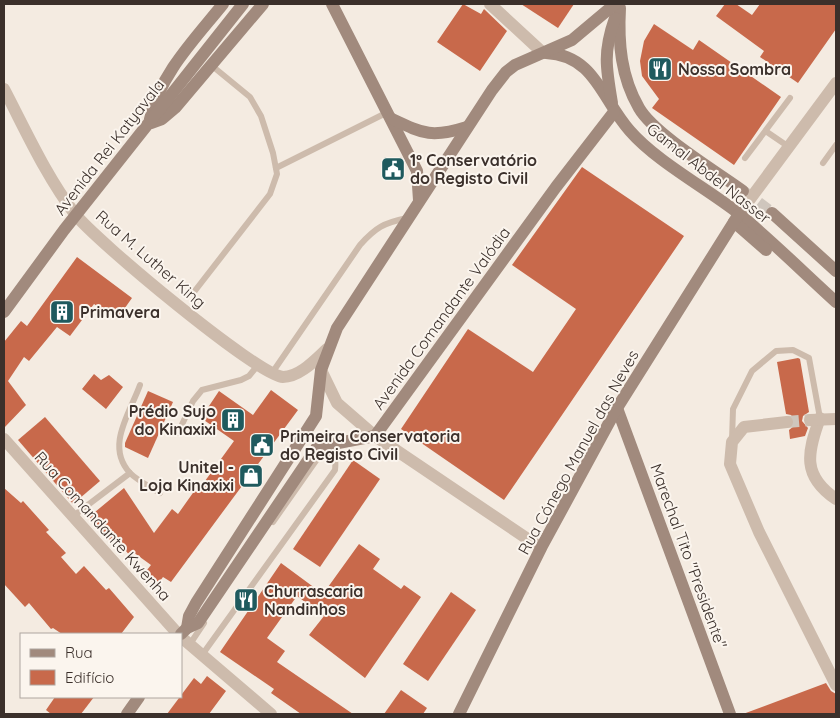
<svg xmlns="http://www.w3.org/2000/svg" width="840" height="718" viewBox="0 0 840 718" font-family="Quicksand,sans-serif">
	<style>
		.building { fill: #c8694b }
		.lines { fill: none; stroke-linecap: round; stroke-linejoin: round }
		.street-tunnel { stroke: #cfc6bd; stroke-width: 12; stroke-dasharray: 12 6; stroke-linecap: butt }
		.secondary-tunnel { stroke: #cfc6bd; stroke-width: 12; stroke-dasharray: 12 6; stroke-linecap: butt }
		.lane { stroke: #cdbbac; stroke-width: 6 }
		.street { stroke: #cdbbac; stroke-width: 12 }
		.secondary { stroke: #a18a7d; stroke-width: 12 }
		.labels { text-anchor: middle; stroke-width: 4; stroke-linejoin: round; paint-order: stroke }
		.poi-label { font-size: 16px; font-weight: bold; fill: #3b302b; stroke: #fbf5ee; text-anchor: start }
		.street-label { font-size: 16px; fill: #3b302b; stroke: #fbf5ee }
	</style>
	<rect width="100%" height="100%" fill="#f4ebe1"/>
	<g class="building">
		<path d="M463 4 481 14 484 9 507 31 480 71 437 42Z"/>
		<path d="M521 4H574L558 28Z"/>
		<path d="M725 4H736L752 15 760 4H836V29L798 83 760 57 764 51 716 16Z"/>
		<path d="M654 24 693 50 699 40 781 97 734 165 652 108 659 99 642 76 640 61 644 41Z"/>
		<path d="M582 167 684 236 504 500 401 429 468 329 533 372 576 309 512 265Z"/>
		<path d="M77 257 132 298 117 319 94 304 70 336 57 327 29 361 24 357 8 381 26 405 4 428V342L21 321 27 326Z"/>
		<path d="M798 358 800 359 809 412 803 416 802 421 808 428 805 436 790 439 789 430 794 426 795 421 791 415 786 414 777 362Z"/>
		<path d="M94 374 101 380 109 375 123 387 106 409 82 389Z"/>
		<path d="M271 390 298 410 171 582 163 577 157 585 143 575 151 565 133 552 130 556 115 537 110 540 89 517 124 488 154 533 172 509 178 514 195 490 197 492 234 441 201 418 219 391 253 415Z"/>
		<path d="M148 391 173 402 148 458 125 447V443Z"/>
		<path d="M45 417 100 481 73 504 18 440Z"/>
		<path d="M353 460 380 479 320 567 293 549Z"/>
		<path d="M4 488 21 503 23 501 49 530 46 532 66 553 61 557 76 574 84 566 106 590 109 588 134 617 121 634H62L53 628 51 629 29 603 25 607 4 584Z"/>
		<path d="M359 544 380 559 373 569 401 589 404 585 421 597 365 678 309 635 324 616 297 596 267 638 285 651 277 662 353 714H301L271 693 274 689 220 652 281 563 323 594Z"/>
		<path d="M451 592 476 610 428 681 403 664Z"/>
		<path d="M207 676 226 691 209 714H167L194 678 201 684Z"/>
		<path d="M826 683 831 691 836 694V714H743Z"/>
		<path d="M401 690 427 708 423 714H384Z"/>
		<path d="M55 697H94L81 714H51L46 710Z"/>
	</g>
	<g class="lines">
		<path class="street-tunnel" d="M787 422 810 420"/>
		<path class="secondary-tunnel" d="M744 192 772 213"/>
		<g class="lane">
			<path d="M767 132 789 147"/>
			<path d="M745 158 790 98"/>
			<path d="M823 163 836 145"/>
			<path d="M276 168 388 112"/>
			<path d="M194 292 270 194 277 174 273 153 261 116 250 97 211 65"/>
			<path d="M272 373 360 245C376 227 384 223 407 218"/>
			<path d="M140 385C130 413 105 446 130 473 138 481 151 487 160 493"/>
			<path d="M178 433 193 401 202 390 241 380 249 376 258 365"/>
			<path d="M732 440 733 409 752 371 776 351 793 350 809 358 820 418"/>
			<path d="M72 517 130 473"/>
			<path d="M190 644 204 623"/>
			<path d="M202 655 335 470C336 461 336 457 328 453L320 455 273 522"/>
		</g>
		<g class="street">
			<path d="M490 4 543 53"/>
			<path d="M4 89C26 131 46 176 75 214 95 240 257 375 283 377 300 377 316 359 327 349"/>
			<path d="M739 214 836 83"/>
			<path d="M321 370 337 403 375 436 541 548"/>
			<path d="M820 418C807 453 802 476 836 499"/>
			<path d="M810 420 836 419"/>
			<path d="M787 422 744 427 732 442 730 464 759 532 836 685"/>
			<path d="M4 439 178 634"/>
			<path d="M181 637 271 714"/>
		</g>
		<g class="secondary">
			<path d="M332 4 417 171 419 200"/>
			<path d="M620 8C618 43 621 77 639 108 654 134 717 172 743 191"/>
			<path d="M546 53C595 55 602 100 630 131 656 161 706 188 738 213 772 241 804 273 836 302"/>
			<path d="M612 103C606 68 603 52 615 18"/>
			<path d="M150 119C160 74 195 39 223 4"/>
			<path d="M392 119C424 134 432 138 467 127"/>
			<path d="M151 123 162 119 175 108 263 4"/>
			<path d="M772 213 836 271"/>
			<path d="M734 222 766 250"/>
			<path d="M4 312 64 230 243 4"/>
			<path d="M617 408 730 714"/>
			<path d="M187 628 189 616 196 603 316 416 321 370 337 328 492 90 506 72 515 65 572 40 615 4"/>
			<path d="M181 634 187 628 198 623 317 447 375 436 556 187 614 112"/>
			<path d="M127 714 139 697"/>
			<path d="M459 714 541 548 617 408 739 214"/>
		</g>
	</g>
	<defs>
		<symbol id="restaurant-square" viewBox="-11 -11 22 22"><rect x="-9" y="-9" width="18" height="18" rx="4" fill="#1f5a5e" stroke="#fbf5ee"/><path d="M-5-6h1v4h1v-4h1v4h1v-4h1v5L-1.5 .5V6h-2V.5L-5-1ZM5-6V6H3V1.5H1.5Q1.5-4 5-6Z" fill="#fff"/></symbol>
		<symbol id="civic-square" viewBox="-11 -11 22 22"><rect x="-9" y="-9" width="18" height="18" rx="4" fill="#1f5a5e" stroke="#fbf5ee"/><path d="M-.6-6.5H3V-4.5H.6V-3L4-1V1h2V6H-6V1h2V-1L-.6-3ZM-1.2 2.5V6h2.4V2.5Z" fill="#fff"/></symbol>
		<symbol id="building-square" viewBox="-11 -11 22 22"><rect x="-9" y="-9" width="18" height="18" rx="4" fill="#1f5a5e" stroke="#fbf5ee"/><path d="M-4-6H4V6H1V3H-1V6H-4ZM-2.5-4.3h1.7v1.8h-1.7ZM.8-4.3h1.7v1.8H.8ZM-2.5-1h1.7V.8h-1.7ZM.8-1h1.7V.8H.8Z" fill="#fff"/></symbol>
		<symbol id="shop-square" viewBox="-11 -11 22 22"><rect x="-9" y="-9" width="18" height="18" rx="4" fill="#1f5a5e" stroke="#fbf5ee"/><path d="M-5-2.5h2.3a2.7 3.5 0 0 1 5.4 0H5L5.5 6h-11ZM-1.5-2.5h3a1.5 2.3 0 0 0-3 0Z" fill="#fff"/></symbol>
	</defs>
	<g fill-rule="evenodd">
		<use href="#restaurant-square" x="646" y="55" width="28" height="28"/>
		<use href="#civic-square" x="379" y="155" width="28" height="28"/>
		<use href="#building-square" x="48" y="298" width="28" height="28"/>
		<use href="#building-square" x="219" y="406" width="28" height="28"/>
		<use href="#civic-square" x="248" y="431" width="28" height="28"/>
		<use href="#shop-square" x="237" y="462" width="28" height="28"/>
		<use href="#restaurant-square" x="232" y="586" width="28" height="28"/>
	</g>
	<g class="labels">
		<g class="poi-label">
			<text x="678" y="75">Nossa Sombra</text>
			<text x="410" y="166">1º Conservatório<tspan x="410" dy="18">do Registo Civil</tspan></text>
			<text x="80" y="318">Primavera</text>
			<text x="216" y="417" text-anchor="end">Prédio Sujo<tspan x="216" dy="18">do Kinaxixi</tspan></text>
			<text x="280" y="442">Primeira Conservatoria<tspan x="280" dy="18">do Registo Civil</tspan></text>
			<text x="234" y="473" text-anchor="end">Unitel -<tspan x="234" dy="18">Loja Kinaxixi</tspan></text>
			<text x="264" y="597">Churrascaria<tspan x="264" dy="18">Nandinhos</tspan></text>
		</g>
		<g class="street-label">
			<text transform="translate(109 147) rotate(-52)" y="6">Avenida Rei Katyavala</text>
			<text transform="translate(709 173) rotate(38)" y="6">Gamal Abdel Nasser</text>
			<text transform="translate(151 259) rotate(41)" y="6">Rua M. Luther King</text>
			<text transform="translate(441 318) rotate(-54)" y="6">Avenida Comandante Valódia</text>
			<text transform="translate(578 452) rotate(-61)" y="6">Rua Cónego Manuel das Neves</text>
			<text transform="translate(103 526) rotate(48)" y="6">Rua Comandante Kwenha</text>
			<text transform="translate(689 556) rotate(70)" y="6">Marechal Tito "Presidente"</text>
		</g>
	</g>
	<rect width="840" height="718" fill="none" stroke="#3b302b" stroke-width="10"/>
	<rect x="20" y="633" width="162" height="65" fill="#fbf5ee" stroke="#aea6a0"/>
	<rect x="30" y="649" width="25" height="8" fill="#a18a7d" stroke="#aea6a0"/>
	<text x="65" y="658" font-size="15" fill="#3b302b">Rua</text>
	<rect x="30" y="670" width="25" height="15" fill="#c8694b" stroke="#aea6a0"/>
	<text x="65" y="683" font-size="15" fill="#3b302b">Edifício</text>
</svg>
